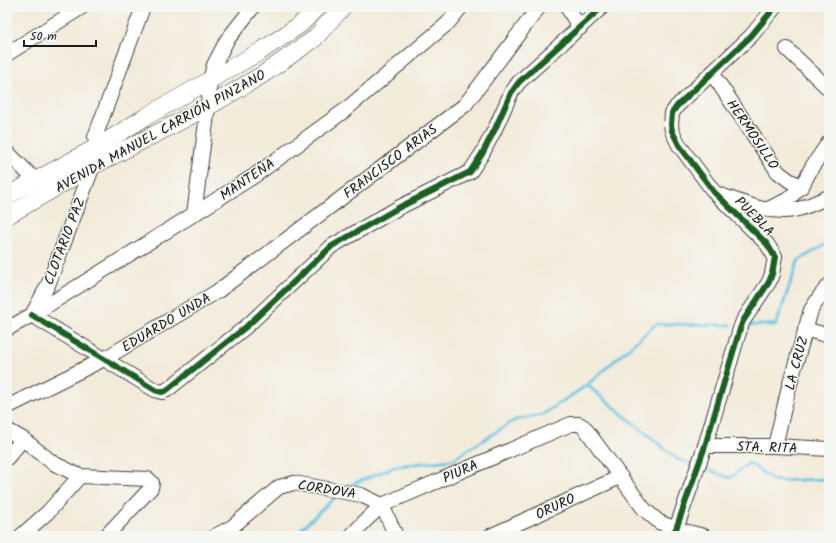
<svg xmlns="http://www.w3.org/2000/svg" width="836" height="543" viewBox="0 0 836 543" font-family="Kalam,sans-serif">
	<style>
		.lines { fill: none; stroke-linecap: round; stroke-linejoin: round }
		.stream { stroke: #63c4e1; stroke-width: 3 }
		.minor-casing { stroke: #3c3b38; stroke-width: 16 }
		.major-casing { stroke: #3c3b38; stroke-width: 18 }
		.minor { stroke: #fff; stroke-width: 14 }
		.major { stroke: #fff; stroke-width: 17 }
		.cycleway-casing { stroke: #f6f6f2; stroke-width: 8 }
		.cycleway { stroke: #1b5e20; stroke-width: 6 }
		.labels { text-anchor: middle; stroke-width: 3; stroke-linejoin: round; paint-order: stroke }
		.street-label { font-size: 14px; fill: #1c1c1c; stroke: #f6f6f2 }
	</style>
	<rect width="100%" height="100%" fill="#f6f6f2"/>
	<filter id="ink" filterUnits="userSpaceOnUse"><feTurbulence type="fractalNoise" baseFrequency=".025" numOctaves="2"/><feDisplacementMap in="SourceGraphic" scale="8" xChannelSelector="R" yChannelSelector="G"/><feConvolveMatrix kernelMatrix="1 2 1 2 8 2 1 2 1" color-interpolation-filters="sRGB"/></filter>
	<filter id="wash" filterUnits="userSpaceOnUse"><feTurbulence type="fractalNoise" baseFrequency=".012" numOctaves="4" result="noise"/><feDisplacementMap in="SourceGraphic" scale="16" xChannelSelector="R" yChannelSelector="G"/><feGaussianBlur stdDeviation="0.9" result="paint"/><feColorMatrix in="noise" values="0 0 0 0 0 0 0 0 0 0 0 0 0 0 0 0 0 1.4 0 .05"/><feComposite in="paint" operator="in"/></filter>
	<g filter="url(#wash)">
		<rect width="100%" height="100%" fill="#f3ebda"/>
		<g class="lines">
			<g class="stream">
				<path d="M749 325H776L798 261 829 242"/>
				<path d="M587 385 677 459 694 465"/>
				<path d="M701 467 730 478 749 463 775 481 829 479"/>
				<path d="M346 487 396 466 452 460 515 420 542 415 587 385 656 324 731 325"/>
				<path d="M294 536 337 495"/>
			</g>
		</g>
	</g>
	<g filter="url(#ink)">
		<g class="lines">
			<defs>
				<g id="minor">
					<path d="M567 7 580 28"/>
					<path d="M787 49 829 89"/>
					<path d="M7 54 82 7"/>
					<path d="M712 73 778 172 790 181 802 186"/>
					<path d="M7 152 35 180"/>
					<path d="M718 194C741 202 769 215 794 210 805 208 818 201 829 197"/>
					<path d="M770 208 787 200 802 186 812 167 829 142"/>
					<path d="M194 214 208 107 210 80 214 65 227 40 253 7"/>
					<path d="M32 315 155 390 162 392 167 390 247 326 332 246 398 208 470 172 482 154 495 129 511 93 519 82 602 7"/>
					<path d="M32 315 48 285 93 166 97 147 95 137 143 7"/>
					<path d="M7 329 32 315 194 214 254 176 344 111 448 23 461 7"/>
					<path d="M805 329 829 336"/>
					<path d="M7 407 104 359 218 291 465 105 539 7"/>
					<path d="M7 430 23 439 53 463 80 476 148 479 152 483 151 488 106 536"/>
					<path d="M705 446H775L829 449"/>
					<path d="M775 446 789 387 811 310 820 296 829 285"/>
					<path d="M7 458 23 439"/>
					<path d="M21 536 48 512 80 476"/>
					<path d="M215 536 232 527 279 487 294 483 361 495 382 505 396 536"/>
					<path d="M351 536 366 520 382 505 571 424H579L584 427 644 509 659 522 676 529 704 536"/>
					<path d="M490 536 620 477"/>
					<path d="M670 536 676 529 705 446 740 329 743 321 769 282 772 274 775 257 767 244 714 192 679 145 672 131 671 125 672 113 677 106 751 36 775 7"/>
				</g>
				<g id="major">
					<path d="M7 196 97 147 147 116 261 51 301 24 317 7"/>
					<path d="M7 216 93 166 208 107 262 75 314 39 343 7"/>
				</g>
			</defs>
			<use href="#minor" class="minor-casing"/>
			<use href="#major" class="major-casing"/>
			<use href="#minor" class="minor"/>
			<use href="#major" class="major"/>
			<defs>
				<g id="cycleway">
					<path d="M32 315 155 390 162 392 167 390 247 326 332 246 398 208 470 172 482 154 495 129 511 93 519 82 602 7"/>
					<path d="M670 536 676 529 705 446 740 329 743 321 769 282 772 274 775 257 767 244 714 192 679 145 672 131 671 125 672 113 677 106 751 36 775 7"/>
				</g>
			</defs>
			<use href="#cycleway" class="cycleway-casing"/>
			<use href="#cycleway" class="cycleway"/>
		</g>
	</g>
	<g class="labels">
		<g class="street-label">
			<text transform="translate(160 131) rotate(-29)" y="5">AVENIDA MANUEL CARRIÓN PINZANO</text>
			<text transform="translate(753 134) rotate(56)" y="5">HERMOSILLO</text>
			<text transform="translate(390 161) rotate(-37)" y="5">FRANCISCO ARIAS</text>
			<text transform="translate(247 179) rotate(-34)" y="5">MANTEÑA</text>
			<text transform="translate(755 216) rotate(45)" y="5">PUEBLA</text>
			<text transform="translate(64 241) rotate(-69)" y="5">CLOTARIO PAZ</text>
			<text transform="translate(166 322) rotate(-31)" y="5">EDUARDO UNDA</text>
			<text transform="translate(796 363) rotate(-75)" y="5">LA CRUZ</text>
			<text transform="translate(767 447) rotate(2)" y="5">STA. RITA</text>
			<text transform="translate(460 471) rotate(-24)" y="5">PIURA</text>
			<text transform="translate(327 489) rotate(9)" y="5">CORDOVA</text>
			<text transform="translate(555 506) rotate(-25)" y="5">ORURO</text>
		</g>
	</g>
	<rect width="836" height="543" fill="none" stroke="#f6f6f2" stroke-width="24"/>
	<path d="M24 40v6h72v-6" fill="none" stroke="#1c1c1c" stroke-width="2"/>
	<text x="30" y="40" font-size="12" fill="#1c1c1c" stroke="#f6f6f2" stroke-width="3" paint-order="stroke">50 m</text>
</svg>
